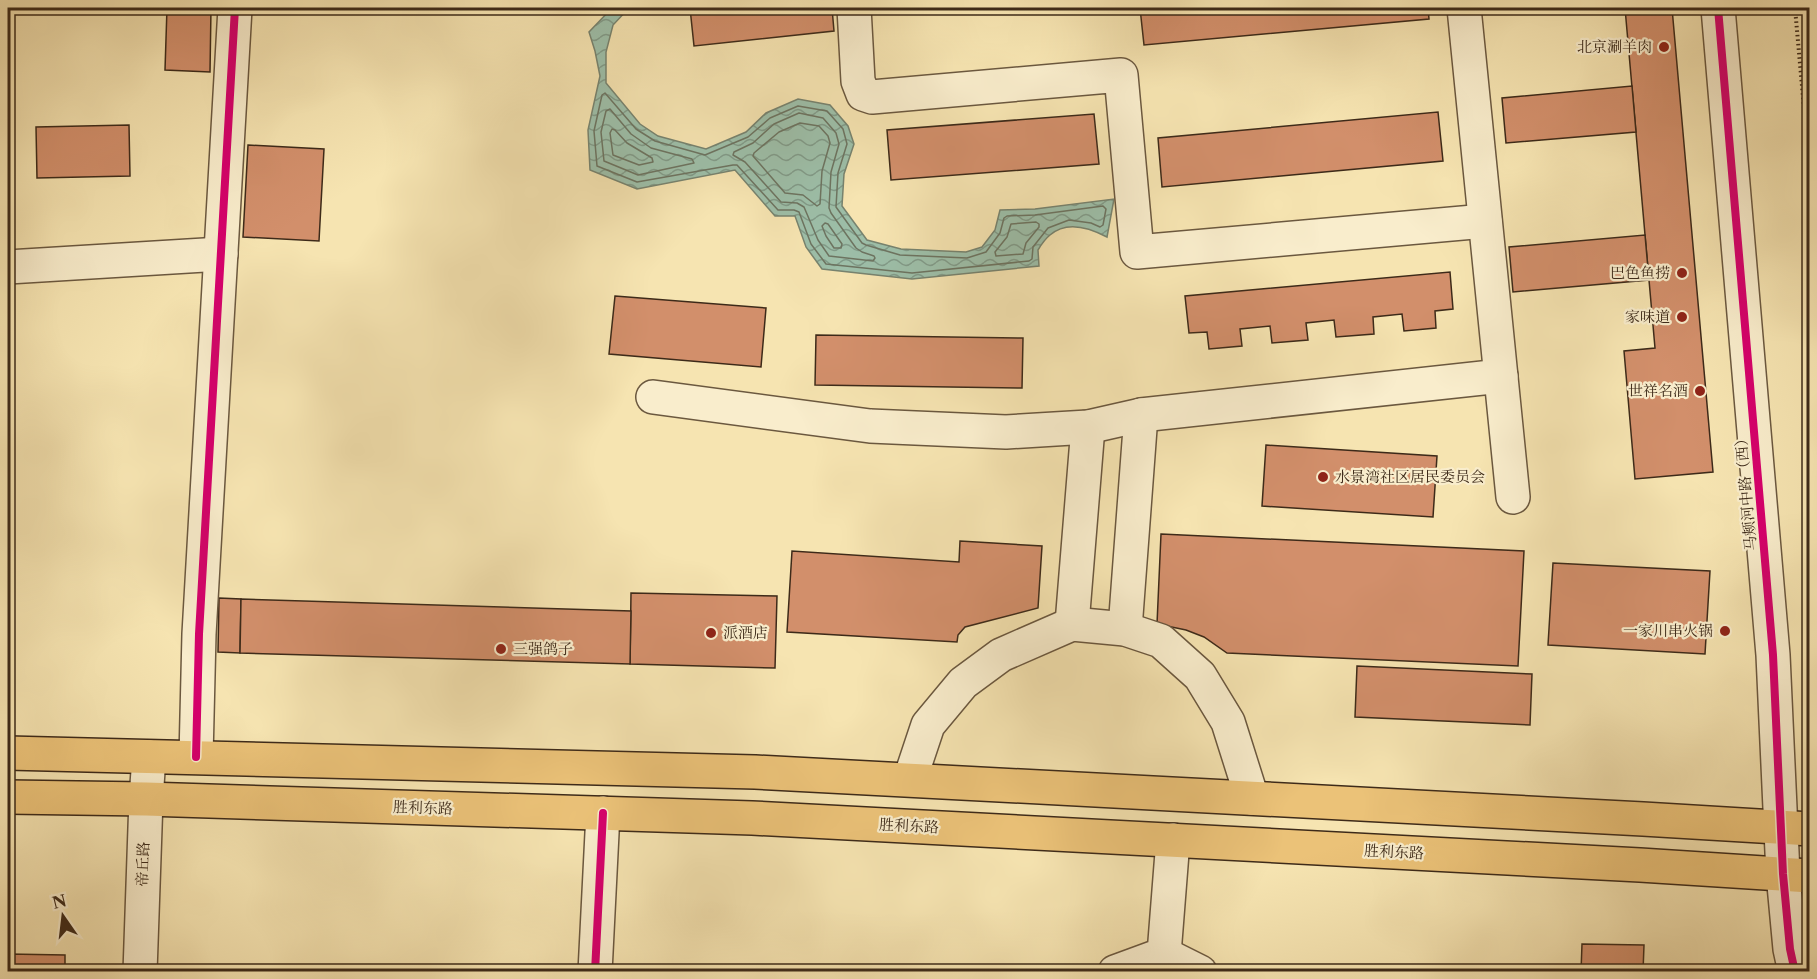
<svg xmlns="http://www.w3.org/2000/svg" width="1817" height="979" viewBox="0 0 1817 979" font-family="'Libre Caslon Text','Noto Serif SC',serif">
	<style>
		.water { fill: url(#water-waves); stroke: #77836f; stroke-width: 1.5 }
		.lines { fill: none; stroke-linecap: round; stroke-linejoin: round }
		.shore { stroke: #6d7461; stroke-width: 1.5 }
		.building { fill: #d28f6b; stroke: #3d2a19; stroke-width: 1.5 }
		.minor-casing { stroke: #6b583f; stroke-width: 36 }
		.major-casing { stroke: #3d2a19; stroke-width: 36 }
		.path { stroke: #3d2a19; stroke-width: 4; stroke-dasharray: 1.5 3; stroke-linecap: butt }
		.minor { stroke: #f9edcc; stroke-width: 33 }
		.major { stroke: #ebc278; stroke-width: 33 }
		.cycleway-casing { stroke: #f9edcc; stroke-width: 11 }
		.cycleway { stroke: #d6006c; stroke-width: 8 }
		.poi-dot { fill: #8f2418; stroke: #f9edcc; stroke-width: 2 }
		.labels { text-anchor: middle; stroke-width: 4.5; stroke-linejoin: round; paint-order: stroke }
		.poi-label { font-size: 15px; fill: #3d2a19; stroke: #f9edcc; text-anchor: end }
		.street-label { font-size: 15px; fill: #3d2a19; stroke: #f9edcc }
	</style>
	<defs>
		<pattern id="water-waves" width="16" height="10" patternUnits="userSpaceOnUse" patternTransform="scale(1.5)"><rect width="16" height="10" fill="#9dbfa9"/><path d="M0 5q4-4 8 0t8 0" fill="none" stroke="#819b89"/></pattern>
	</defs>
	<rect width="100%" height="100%" fill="#f6e4b1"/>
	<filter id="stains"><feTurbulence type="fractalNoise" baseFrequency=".00333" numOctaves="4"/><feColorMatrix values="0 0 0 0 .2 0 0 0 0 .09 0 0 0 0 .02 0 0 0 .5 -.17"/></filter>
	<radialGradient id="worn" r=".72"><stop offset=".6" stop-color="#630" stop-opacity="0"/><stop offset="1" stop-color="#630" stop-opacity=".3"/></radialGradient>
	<path class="water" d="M612 8H629L613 25 606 52V83L640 124 658 136 706 149 746 132 766 113 798 99 830 105 848 126 854 144 844 174 842 206 867 240 901 249 966 252 982 247 995 230 1000 210 1035 209 1114 199 1107 237C1090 228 1067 220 1050 235 1045 239 1041 245 1038 250L1039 266 912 279 822 269 806 247 795 216H775L735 170 637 189 590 170 588 130 600 76 595 51 589 32Z"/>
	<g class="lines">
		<g class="shore">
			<path d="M605 93 636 129 655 141 705 155 748 137 770 118 798 106 827 111 843 129 847 144 838 173 836 207 862 243 866 245 900 255 967 258 986 252 1000 233 1004 218 1007 216 1035 215 1103 206 1106 209 1103 225 1100 227 1091 223 1069 220 1048 228 1033 247 1032 259 1029 261 912 273 826 264 811 244 799 212 794 210H778L737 165H733L637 182 597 166 594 131 602 95Z"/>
			<path d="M610 109 631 134 651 148 692 159 694 163 638 175 604 161 601 132 606 111Z"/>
			<path d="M799 113 823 118 836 133 839 144 831 172 829 208 831 213 856 248 862 252 874 256 875 258 873 261 829 256 818 240 804 207 797 203 781 202 745 162 733 155 734 152 753 143 774 124Z"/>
			<path d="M800 123 819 126 828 136 830 143 822 171 820 204 817 206 803 195 785 193 753 156 754 153 779 132Z"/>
			<path d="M612 129 615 130 627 143 652 158 653 162 639 165 613 155 610 133Z"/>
			<path d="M1036 222 1039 224V227L1026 243 1023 254 996 256 995 252 1007 237 1011 224Z"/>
			<path d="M825 223 828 224 842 244 841 248H834L826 236 822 226Z"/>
		</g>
	</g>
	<g class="building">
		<path d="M167 8H211L210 72 165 70Z"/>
		<path d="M690 8H832L834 31 694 46Z"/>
		<path d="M1140 8H1428L1429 19 1144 45Z"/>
		<path d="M1625 8H1672L1713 472 1635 479 1624 351 1655 348Z"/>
		<path d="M1632 86 1636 132 1506 143 1502 98Z"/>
		<path d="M1438 112 1443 161 1162 187 1158 138Z"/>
		<path d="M1094 114 1099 164 891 180 887 130Z"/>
		<path d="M129 125 130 176 37 178 36 127Z"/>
		<path d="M248 145 324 149 319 241 243 237Z"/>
		<path d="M1645 235 1649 280 1513 292 1509 247Z"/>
		<path d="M1450 272 1453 309 1435 311 1436 328 1404 331 1402 314 1373 317 1374 334 1336 337 1334 320 1306 323 1308 340 1272 343 1270 326 1240 329 1242 346 1209 349 1207 332 1189 333 1185 296Z"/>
		<path d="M615 296 766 308 761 367 609 354Z"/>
		<path d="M816 335 1023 338 1022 388 815 385Z"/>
		<path d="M1266 445 1437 456 1433 517 1262 506Z"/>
		<path d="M1161 534 1524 551 1518 666 1227 653 1204 637 1186 630 1157 624Z"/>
		<path d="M960 541 1042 546 1038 608 965 627 958 635 957 642 787 632 792 551 959 562Z"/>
		<path d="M1553 563 1710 571 1705 654 1548 645Z"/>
		<path d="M631 593 777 596 775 668 630 664Z"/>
		<path d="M219 598 241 599 240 653 218 652Z"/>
		<path d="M241 599 631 611 630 664 240 653Z"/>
		<path d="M1357 666 1532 674 1530 725 1355 717Z"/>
		<path d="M1582 944 1644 945 1643 972H1581Z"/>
		<path d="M8 954 65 955V972H8Z"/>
	</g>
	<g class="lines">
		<defs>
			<g id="minor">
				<path d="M854 8 858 81 863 94 872 97 1121 75 1137 252 1485 221"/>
				<path d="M1464 8 1513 497"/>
				<path d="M1718 8 1773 655 1783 874 1790 949 1795 972"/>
				<path d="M8 267 221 254"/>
				<path d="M653 397 870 426 1006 432 1088 427 1141 415 1501 376"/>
				<path d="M1072 624 1088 427"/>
				<path d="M1125 629 1141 415"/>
				<path d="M196 757 199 634 235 8"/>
				<path d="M910 779 928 725 963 683 1001 655 1072 624 1125 629 1161 641 1200 676 1228 722 1252 798"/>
				<path d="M1164 954 1200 972"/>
				<path d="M140 972 146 799 149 757"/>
				<path d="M595 972 603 813"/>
				<path d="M1115 972 1164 954 1173 840"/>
			</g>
			<g id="major">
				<path d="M8 753 755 772 1643 819 1810 829"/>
				<path d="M8 797 146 799 752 818 1640 865 1810 876"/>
			</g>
		</defs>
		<use href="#minor" class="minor-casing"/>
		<use href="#major" class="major-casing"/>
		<path class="path" d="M1795 8 1810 175"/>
		<use href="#minor" class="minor"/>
		<use href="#major" class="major"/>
		<defs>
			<g id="cycleway">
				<path d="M1718 8 1773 655 1783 874 1790 949 1795 972"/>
				<path d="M196 757 199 634 235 8"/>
				<path d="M595 972 603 813"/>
			</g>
		</defs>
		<use href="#cycleway" class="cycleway-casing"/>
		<use href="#cycleway" class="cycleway"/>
	</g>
	<g class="poi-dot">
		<circle cx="1664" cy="47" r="6"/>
		<circle cx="1682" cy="273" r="6"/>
		<circle cx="1682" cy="317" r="6"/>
		<circle cx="1700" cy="391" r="6"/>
		<circle cx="1323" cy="477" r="6"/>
		<circle cx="1725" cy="631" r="6"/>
		<circle cx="711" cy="633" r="6"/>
		<circle cx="501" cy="649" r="6"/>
	</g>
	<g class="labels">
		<g class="poi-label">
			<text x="1652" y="52">北京涮羊肉</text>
			<text x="1670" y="278">巴色鱼捞</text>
			<text x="1670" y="322">家味道</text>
			<text x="1688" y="396">世祥名酒</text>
			<text x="1335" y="482" text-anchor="start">水景湾社区居民委员会</text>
			<text x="1713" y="636">一家川串火锅</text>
			<text x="723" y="638" text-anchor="start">派酒店</text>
			<text x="513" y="654" text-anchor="start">三强鸽子</text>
		</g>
		<g class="street-label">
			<text transform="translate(1746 491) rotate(-95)" y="5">马颊河中路（西）</text>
			<text transform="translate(423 808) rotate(2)" y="5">胜利东路</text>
			<text transform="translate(909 826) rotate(3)" y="5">胜利东路</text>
			<text transform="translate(1394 852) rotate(3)" y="5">胜利东路</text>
			<text transform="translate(143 864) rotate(-88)" y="5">帝丘路</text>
		</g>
	</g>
	<rect width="1817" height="979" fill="none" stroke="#f6e4b1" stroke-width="30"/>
	<rect x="9" y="9" width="1799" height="961" fill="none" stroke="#3d2a19" stroke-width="3"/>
	<rect x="15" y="15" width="1787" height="949" fill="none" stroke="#3d2a19" stroke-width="1.5"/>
	<g transform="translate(63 916) rotate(346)" stroke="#f9edcc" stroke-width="4.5" paint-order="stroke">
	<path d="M0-4.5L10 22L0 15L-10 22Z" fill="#3d2a19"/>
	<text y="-9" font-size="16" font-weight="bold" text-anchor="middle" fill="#3d2a19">N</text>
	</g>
	<rect width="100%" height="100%" filter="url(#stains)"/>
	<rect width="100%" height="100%" fill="url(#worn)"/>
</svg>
